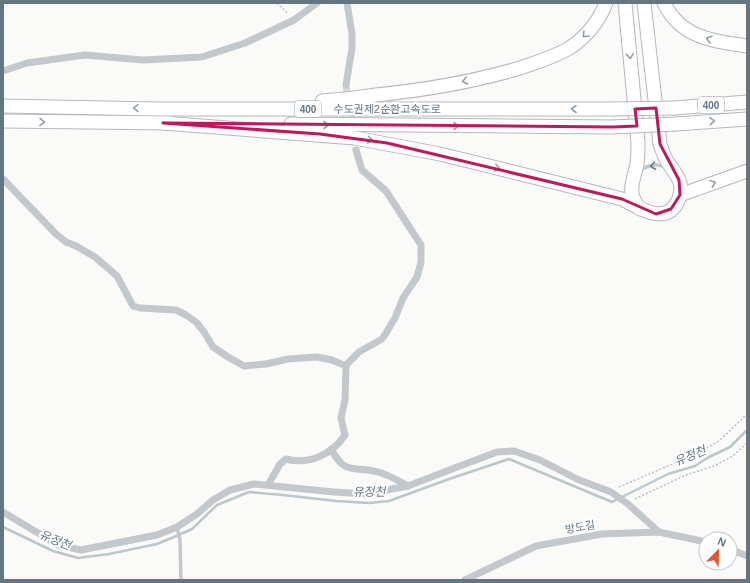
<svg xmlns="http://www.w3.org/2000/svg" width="750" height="583" viewBox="0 0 750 583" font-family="Arial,'Noto Sans KR',sans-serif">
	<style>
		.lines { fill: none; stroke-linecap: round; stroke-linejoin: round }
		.stream { stroke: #bbc7cb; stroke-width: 2.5 }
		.minor-tunnel { stroke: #d5d9db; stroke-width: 7; stroke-dasharray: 7 3.5; stroke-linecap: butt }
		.motorway-casing { stroke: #b4b9bd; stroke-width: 15 }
		.path { stroke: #bbbfc2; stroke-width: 1.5; stroke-dasharray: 2 2; stroke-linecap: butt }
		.service { stroke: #c3c8cc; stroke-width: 3.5 }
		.minor { stroke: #c3c8cc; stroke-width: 7 }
		.motorway { stroke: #fff; stroke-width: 13 }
		.motorway-bridge-casing { stroke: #b4b9bd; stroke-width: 15; stroke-linecap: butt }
		.motorway-bridge { stroke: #fff; stroke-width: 13 }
		.oneway { stroke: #939fa8 }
		.oneway2 { stroke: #6a7a87 }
		.marked { fill: none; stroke: #c2185b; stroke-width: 3; stroke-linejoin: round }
		.labels { text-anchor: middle; stroke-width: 4; stroke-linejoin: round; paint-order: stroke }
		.shield { fill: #fff; stroke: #939fa8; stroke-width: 1 }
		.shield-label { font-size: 10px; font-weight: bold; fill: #657683 }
		.street-label { font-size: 11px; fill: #657683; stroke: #fff }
		.water-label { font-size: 12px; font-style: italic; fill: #60757c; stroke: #fff }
	</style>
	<rect width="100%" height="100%" fill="#fafaf8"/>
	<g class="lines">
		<path class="stream" d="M3 527 53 551 78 558 109 554 157 544 174 537 192 529 217 505 249 492 283 495 336 501 369 503 389 501 452 478 509 459 612 502 668 474 695 466 709 457 730 447 747 430"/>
		<path class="minor-tunnel" d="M346 85 356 150"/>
		<defs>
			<g id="motorway">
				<path d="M625 3 638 142C638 149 638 157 637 164 633 183 626 192 640 209"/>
				<path d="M664 3C681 38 713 41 747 46"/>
				<path d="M322 101C340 100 358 98 376 95 425 90 473 82 520 68 537 62 555 57 571 47 587 36 599 21 606 3"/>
				<path d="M3 106 157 109H613"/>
				<path d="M675 108 747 102"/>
				<path d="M3 121 171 123"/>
				<path d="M163 123 355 138 440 154 622 199C638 207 666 227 678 201 681 194 682 186 679 180 676 173 671 167 667 161 664 156 662 150 660 144L644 3"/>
				<path d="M291 124 612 127"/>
				<path d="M676 124 747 119"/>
				<path d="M680 195 747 171"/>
			</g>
		</defs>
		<use href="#motorway" class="motorway-casing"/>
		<g class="path">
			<path d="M277 3 288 14"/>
			<path d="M619 487 698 453 719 441 747 414"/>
			<path d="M635 499 686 475 714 466 733 456 747 443"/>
		</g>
		<g class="service">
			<path d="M639 171C648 165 656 163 665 167"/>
			<path d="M177 527 180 540 181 580"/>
		</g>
		<g class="minor">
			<path d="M3 71 27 63 85 55 143 60 202 57 245 43 294 20 317 3"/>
			<path d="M346 85 352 48V34L347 3"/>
			<path d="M3 179 56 234 66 242 76 246 95 257 117 276 133 306 140 308 176 310 186 315 196 322 204 332 213 347 228 357 244 366 266 364 288 359 317 357 332 360 346 366"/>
			<path d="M331 449C346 477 354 465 378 472 389 475 399 481 408 486"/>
			<path d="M268 485 280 464 286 459C308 465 332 455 345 435L341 418 345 400 346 366 348 363 359 352 382 339 386 333 395 318 403 298 417 277 421 262V245L386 191 362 170 356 150"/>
			<path d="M3 512 58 545 81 550 157 535 177 527 197 514 213 500 230 490 254 484 334 492 365 494 408 486 452 469 497 452 514 451 540 460 577 479 611 492 628 504 659 532"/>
			<path d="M730 549 747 556"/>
			<path d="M465 580 536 546 602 534 659 532 706 542"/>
		</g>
		<use href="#motorway" class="motorway"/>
		<defs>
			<g id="motorway-bridge">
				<path d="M613 109 675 108"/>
				<path d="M612 127 676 124"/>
			</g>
		</defs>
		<use href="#motorway-bridge" class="motorway-bridge-casing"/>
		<use href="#motorway-bridge" class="motorway-bridge"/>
	</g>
	<defs><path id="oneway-chevron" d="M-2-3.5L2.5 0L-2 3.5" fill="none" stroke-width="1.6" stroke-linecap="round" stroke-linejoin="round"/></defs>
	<g class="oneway">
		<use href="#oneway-chevron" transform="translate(585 35) rotate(135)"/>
		<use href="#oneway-chevron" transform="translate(709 39) rotate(-164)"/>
		<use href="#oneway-chevron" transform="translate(630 56) rotate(84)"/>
		<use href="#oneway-chevron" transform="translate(465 81) rotate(168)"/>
		<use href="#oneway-chevron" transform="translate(136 108) rotate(-179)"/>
		<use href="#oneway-chevron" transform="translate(574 109) rotate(-180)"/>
		<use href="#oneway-chevron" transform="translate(712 121) rotate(-4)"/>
		<use href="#oneway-chevron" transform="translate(42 122) rotate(1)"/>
		<use href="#oneway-chevron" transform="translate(326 125)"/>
		<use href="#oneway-chevron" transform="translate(456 126)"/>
		<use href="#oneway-chevron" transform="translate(370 140) rotate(9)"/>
		<use href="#oneway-chevron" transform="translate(497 168) rotate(14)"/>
		<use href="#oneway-chevron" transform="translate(713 183) rotate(-20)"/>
	</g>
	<use class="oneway2" href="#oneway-chevron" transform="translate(653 166) rotate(172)"/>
	<path class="marked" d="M656 108 660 144 679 180 680 195 671 209 656 214 622 199 387 143 320 134 163 123 612 127 637 126 635 109Z"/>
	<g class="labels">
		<g class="shield">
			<rect x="698" y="97" width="26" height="16" rx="3"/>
			<rect x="295" y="101" width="26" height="16" rx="3"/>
		</g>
		<g class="shield-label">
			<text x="711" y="109">400</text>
			<text x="308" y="113">400</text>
		</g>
		<g class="street-label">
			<text x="387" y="113">수도권제2순환고속도로</text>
			<text transform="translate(580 527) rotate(-10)" y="4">방도길</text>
		</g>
		<g class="water-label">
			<text transform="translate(690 456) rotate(-22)" y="4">유정천</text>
			<text transform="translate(369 492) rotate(-1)" y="4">유정천</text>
			<text transform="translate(55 540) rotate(22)" y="4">유정천</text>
		</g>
	</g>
	<rect width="750" height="583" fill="none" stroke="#657683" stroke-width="8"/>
	<g transform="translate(718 551) rotate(23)"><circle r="19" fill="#ffffff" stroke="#c1c8cd"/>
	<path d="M0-3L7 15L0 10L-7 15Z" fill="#e4572e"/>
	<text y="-6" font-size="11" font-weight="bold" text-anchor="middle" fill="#657683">N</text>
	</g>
</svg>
